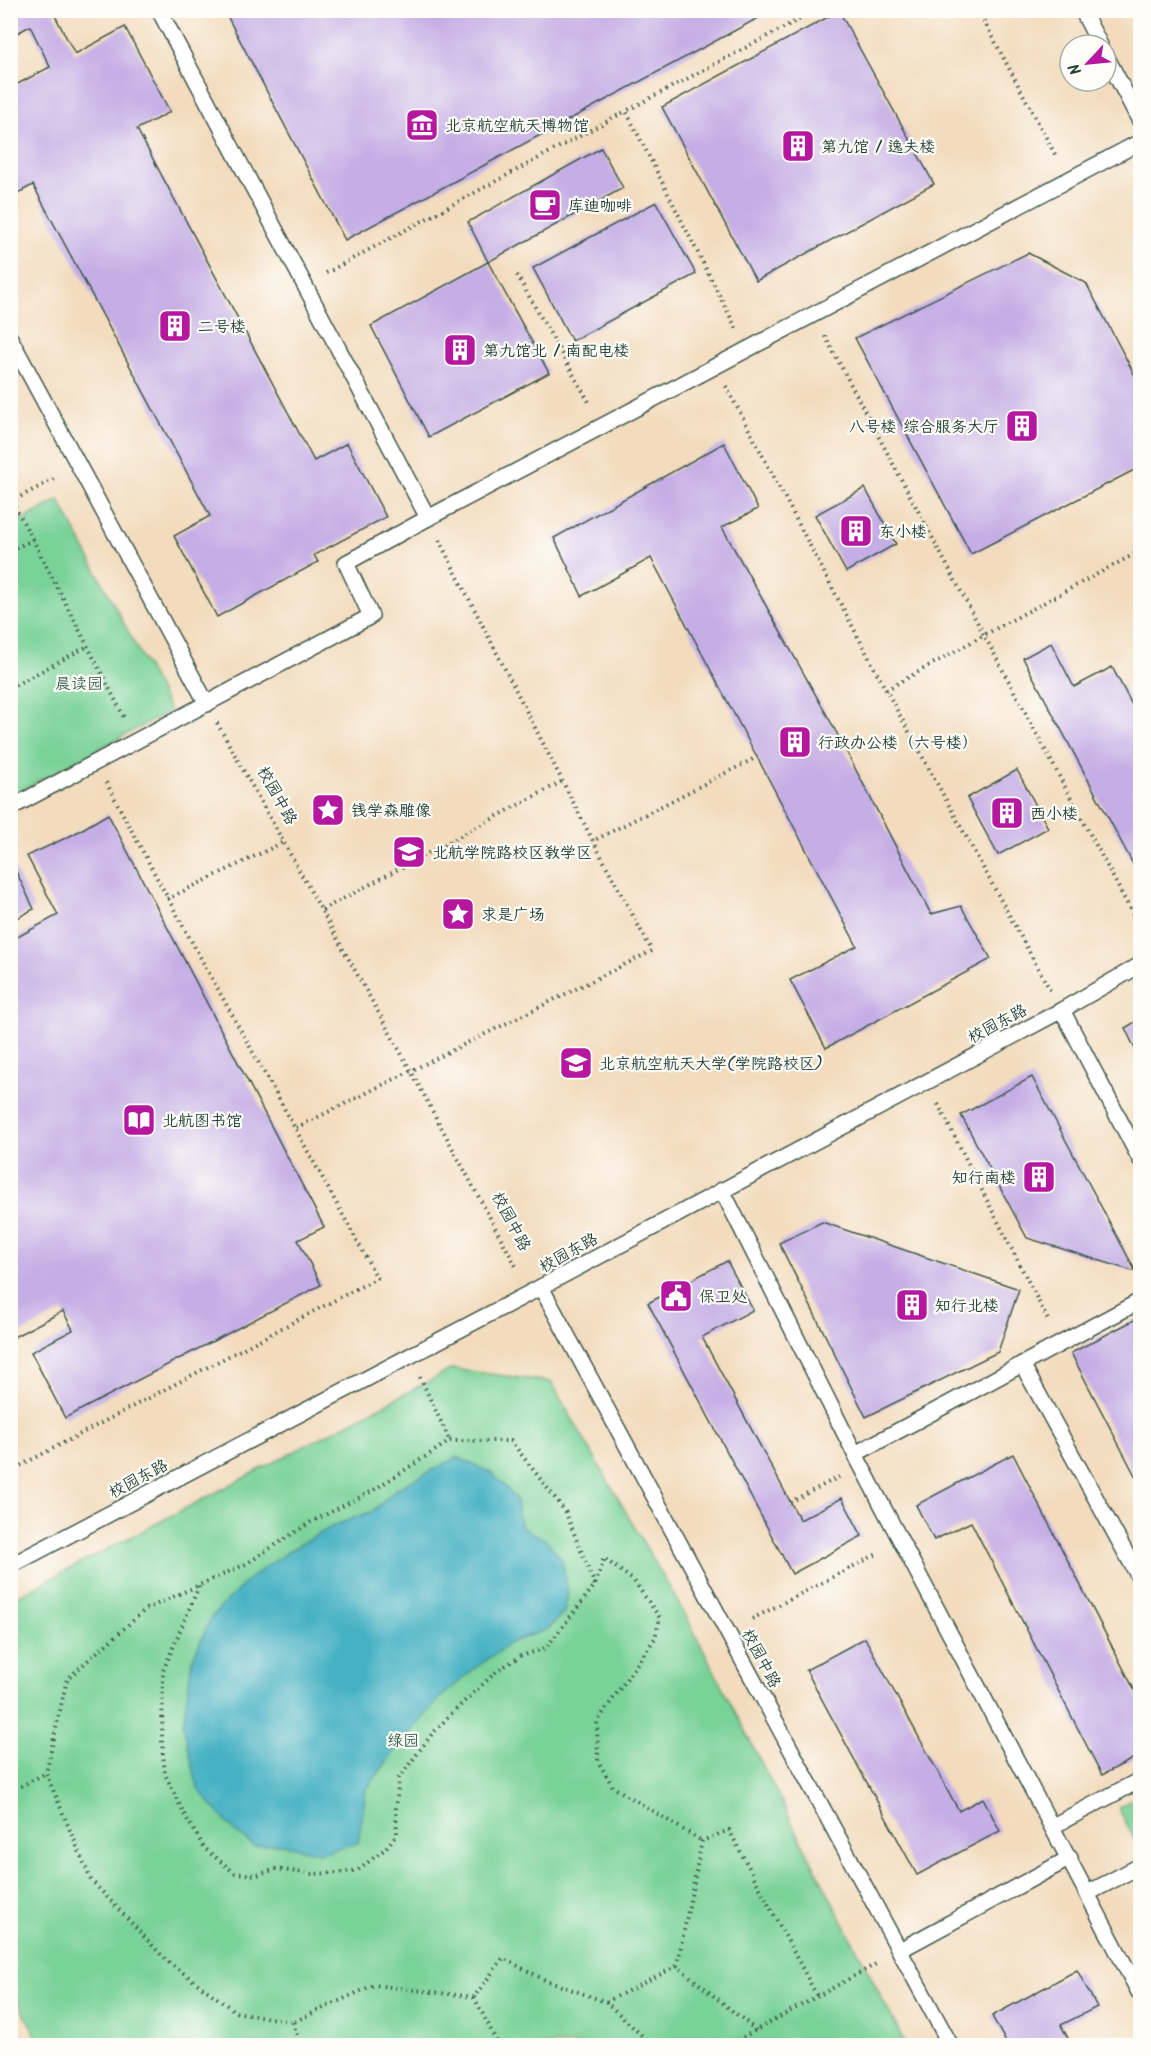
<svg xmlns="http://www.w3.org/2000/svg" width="1151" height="2056" viewBox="0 0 1151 2056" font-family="Kalam,'LXGW WenKai TC',sans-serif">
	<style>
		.green { fill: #79d298; stroke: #4c8866; stroke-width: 1.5 }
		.water { fill: #45b1c3; stroke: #32777c; stroke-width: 1.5 }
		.building { fill: #c4aee5 }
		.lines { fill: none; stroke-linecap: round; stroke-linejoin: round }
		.lane-casing { stroke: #3f5549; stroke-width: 18 }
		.path { stroke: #3f5549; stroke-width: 4; stroke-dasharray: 1.5 4.5; stroke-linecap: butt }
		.lane { stroke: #fff; stroke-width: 15 }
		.labels { text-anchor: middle; stroke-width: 4.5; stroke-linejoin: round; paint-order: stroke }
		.poi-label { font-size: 16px; fill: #1f3d34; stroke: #fdfcf7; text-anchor: start }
		.park-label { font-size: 16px; fill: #36624d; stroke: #fdfcf7 }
		.street-label { font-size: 16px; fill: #1f3d34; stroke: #fdfcf7 }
	</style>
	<rect width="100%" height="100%" fill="#fdfcf7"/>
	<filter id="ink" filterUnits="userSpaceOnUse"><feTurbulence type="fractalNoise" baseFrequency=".0167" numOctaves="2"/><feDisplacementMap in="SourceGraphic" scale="12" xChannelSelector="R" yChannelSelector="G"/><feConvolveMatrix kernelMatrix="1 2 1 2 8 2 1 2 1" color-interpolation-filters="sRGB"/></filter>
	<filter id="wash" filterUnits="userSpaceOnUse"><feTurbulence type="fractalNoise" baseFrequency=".008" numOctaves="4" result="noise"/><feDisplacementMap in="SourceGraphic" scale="24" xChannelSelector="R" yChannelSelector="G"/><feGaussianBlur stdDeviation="1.35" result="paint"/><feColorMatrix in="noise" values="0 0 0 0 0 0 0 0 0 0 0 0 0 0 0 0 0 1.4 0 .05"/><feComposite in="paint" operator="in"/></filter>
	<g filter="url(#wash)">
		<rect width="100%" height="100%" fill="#f3dcbe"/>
		<g class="green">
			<path d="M59 500 170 711 11 796V526Z"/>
			<path d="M452 1369 551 1382 687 1618 906 2045H41L11 1988 10 1600Z"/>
			<path d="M1140 1795V1851L1118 1807Z"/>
		</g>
		<path class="water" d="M457 1457 492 1473 515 1497 521 1527 545 1539 562 1559 568 1593 564 1613 546 1630 512 1642 474 1669 439 1699 391 1756 366 1790 358 1843 319 1853 281 1844 254 1846 234 1831 198 1789 183 1724 192 1660 212 1616 250 1578 292 1549 335 1525 373 1511 396 1489Z"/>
		<g id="blocks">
			<g class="building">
				<path d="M10 10H52L75 54 125 27 170 112 137 129 314 461 347 443 386 517 314 555 318 562 217 617 174 536 210 516 33 185 10 197V88L50 67 30 26 10 37Z"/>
				<path d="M224 10H773L345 240Z"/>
				<path d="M839 11 934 184 756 281 662 107Z"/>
				<path d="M601 148 623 188 488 262 549 373 429 437 371 326 488 262 468 222Z"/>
				<path d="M656 202 696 274 572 341 533 268Z"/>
				<path d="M1028 253 1086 283 1140 385V467L971 554 855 338Z"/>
				<path d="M724 443 758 509 722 527 833 726 931 914 961 906 991 959 826 1048 790 980 857 946 757 757 651 558 582 596 554 538Z"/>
				<path d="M865 488 896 544 846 572 815 515Z"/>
				<path d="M1051 643 1074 687 1112 667 1140 720V877L1023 658Z"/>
				<path d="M1017 770 1048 828 998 855 967 798Z"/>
				<path d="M108 814 324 1227 298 1240 321 1285 65 1418 31 1352 73 1330 63 1311 10 1339V941L58 915 27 856 74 834Z"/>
				<path d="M10 859 34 909 10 922Z"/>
				<path d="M1140 1019V1059L1125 1028Z"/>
				<path d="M1032 1077 1136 1272 1027 1238 961 1115Z"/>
				<path d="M822 1222 1019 1289 998 1352 866 1417 779 1243Z"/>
				<path d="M727 1261 753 1310 702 1337 800 1520 842 1498 862 1536 792 1574 648 1303Z"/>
				<path d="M1140 1317V1485L1071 1353Z"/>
				<path d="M1013 1454 1140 1701V1755L1102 1775 971 1522 934 1540 916 1505Z"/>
				<path d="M865 1638 959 1811 983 1798 1000 1831 917 1875 806 1670Z"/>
				<path d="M1077 1970 1097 2007 1061 2025 1072 2046H1008L992 2016Z"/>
			</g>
		</g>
	</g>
	<g filter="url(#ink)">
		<use href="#blocks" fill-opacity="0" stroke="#3f5549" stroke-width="1.5"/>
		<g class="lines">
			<defs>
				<g id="lane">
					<path d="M159 10 428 518"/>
					<path d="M1082 10 1100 45"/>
					<path d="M1106 56 1140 121"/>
					<path d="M10 338 207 704"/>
					<path d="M10 808 371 616 346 563 428 518 1140 142"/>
					<path d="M1062 1010 1140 1159"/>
					<path d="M722 1190 855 1454 1140 1994"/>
					<path d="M541 1287 951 2046"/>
					<path d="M1022 1364 1140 1579"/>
					<path d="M855 1454 1140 1301"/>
					<path d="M10 1566 541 1287 1062 1010 1140 965"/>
					<path d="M1053 1826 1140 1780"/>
					<path d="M1088 1893 1140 1866"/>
					<path d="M900 1950 1070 1858"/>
				</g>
			</defs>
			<use href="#lane" class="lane-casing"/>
			<g class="path">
				<path d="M978 10 1057 158"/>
				<path d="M326 273 626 111"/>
				<path d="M517 275 590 404"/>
				<path d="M736 328 626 111 817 10"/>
				<path d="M825 336 1140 928"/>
				<path d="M726 386 886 690 1050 990"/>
				<path d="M12 501 33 540"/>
				<path d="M10 502 58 477"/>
				<path d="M439 540 593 841 757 757"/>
				<path d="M10 550 33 540 125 719"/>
				<path d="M10 688 86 647"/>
				<path d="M886 690 984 635 1140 551"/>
				<path d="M217 723 411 1071 517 1268"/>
				<path d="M167 899 284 842"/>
				<path d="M322 910 563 781"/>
				<path d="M938 1104 1049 1322"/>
				<path d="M296 1128 652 951 593 841"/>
				<path d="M420 1377 450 1441"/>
				<path d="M10 1471 377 1278C288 1112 193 949 106 782"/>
				<path d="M790 1502 839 1477"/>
				<path d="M595 1585 565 1511 511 1441H450L372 1491 311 1522 246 1564 146 1609 67 1679 46 1773 91 1880 167 1961 236 2012 293 2022 374 1985 474 1997 503 1958 547 1981 606 2002 653 2046"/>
				<path d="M199 1586 163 1671 162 1743 165 1774 184 1814 205 1849 235 1873 257 1875 276 1869 312 1874 338 1873 358 1870 385 1849 397 1834 396 1808 399 1778 432 1734 453 1712 497 1671 521 1656 546 1648 595 1585 604 1558 634 1581 660 1618 655 1638 597 1722 598 1761 613 1787 702 1841"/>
				<path d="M752 1619 879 1553"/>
				<path d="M10 1792 46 1773"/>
				<path d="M677 1966 702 1841 729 1830 817 1996"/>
				<path d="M474 1997 499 2046"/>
				<path d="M606 2002 677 1966 756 2030"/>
				<path d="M293 2022 300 2046"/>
				<path d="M727 2046 876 1964"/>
			</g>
			<use href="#lane" class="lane"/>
		</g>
	</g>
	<defs>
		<symbol id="museum-square" viewBox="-11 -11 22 22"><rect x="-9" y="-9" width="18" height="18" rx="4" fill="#b5179e" stroke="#fdfcf7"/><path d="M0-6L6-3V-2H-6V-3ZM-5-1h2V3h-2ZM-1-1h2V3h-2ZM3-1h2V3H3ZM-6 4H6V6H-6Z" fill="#fff"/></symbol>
		<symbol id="building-square" viewBox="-11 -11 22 22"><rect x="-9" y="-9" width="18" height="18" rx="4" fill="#b5179e" stroke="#fdfcf7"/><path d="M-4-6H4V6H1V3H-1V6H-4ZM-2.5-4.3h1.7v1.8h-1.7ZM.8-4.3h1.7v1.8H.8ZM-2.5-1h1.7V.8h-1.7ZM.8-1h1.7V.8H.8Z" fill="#fff"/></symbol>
		<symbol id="cafe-square" viewBox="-11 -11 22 22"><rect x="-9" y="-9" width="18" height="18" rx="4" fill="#b5179e" stroke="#fdfcf7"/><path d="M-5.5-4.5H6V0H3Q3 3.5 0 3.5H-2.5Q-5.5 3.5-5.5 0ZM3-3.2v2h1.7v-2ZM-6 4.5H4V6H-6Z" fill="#fff"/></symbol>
		<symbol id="sight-square" viewBox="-11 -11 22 22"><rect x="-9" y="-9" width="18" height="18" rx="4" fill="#b5179e" stroke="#fdfcf7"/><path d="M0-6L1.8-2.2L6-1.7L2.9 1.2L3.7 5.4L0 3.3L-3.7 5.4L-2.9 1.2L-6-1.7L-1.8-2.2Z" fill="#fff"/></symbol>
		<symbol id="university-square" viewBox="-11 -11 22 22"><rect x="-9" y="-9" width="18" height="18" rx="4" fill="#b5179e" stroke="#fdfcf7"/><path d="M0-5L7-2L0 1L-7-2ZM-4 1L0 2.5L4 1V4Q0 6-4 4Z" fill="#fff"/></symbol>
		<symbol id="library-square" viewBox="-11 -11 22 22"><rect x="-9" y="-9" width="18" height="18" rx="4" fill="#b5179e" stroke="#fdfcf7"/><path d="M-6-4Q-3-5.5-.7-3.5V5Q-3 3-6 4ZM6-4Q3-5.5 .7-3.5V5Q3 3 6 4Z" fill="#fff"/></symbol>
		<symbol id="civic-square" viewBox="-11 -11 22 22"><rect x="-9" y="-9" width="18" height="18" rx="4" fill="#b5179e" stroke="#fdfcf7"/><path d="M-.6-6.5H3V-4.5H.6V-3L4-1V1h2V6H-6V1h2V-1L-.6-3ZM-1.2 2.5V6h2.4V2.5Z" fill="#fff"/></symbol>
	</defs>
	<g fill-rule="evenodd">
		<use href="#museum-square" x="403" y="106" width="38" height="38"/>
		<use href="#building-square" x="779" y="127" width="38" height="38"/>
		<use href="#cafe-square" x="526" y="186" width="38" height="38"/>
		<use href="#building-square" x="156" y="307" width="38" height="38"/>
		<use href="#building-square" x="441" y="331" width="38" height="38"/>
		<use href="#building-square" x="1003" y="407" width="38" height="38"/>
		<use href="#building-square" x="837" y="512" width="38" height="38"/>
		<use href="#building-square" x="776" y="723" width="38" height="38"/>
		<use href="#sight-square" x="309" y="791" width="38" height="38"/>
		<use href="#building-square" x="988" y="794" width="38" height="38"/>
		<use href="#university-square" x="390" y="833" width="38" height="38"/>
		<use href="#sight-square" x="439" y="895" width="38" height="38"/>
		<use href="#university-square" x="557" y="1044" width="38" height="38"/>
		<use href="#library-square" x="120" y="1101" width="38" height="38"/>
		<use href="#building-square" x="1020" y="1158" width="38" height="38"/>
		<use href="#civic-square" x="657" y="1277" width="38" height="38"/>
		<use href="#building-square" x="893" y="1286" width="38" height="38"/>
	</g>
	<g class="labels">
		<g class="poi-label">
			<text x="445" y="131">北京航空航天博物馆</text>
			<text x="821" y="152">第九馆 / 逸夫楼</text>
			<text x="568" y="211">库迪咖啡</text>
			<text x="198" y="332">二号楼</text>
			<text x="483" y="356">第九馆北 / 南配电楼</text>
			<text x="999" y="432" text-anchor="end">八号楼 综合服务大厅</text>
			<text x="879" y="537">东小楼</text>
			<text x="818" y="748">行政办公楼（六号楼）</text>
			<text x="351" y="816">钱学森雕像</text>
			<text x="1030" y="819">西小楼</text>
			<text x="432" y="858">北航学院路校区教学区</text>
			<text x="481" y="920">求是广场</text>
			<text x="599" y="1069">北京航空航天大学(学院路校区)</text>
			<text x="162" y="1126">北航图书馆</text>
			<text x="1016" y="1183" text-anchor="end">知行南楼</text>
			<text x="699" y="1302">保卫处</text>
			<text x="935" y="1311">知行北楼</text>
		</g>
		<g class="park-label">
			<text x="79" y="689">晨读园</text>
			<text x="403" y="1746">绿园</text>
		</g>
		<g class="street-label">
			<text transform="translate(278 795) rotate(61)" y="6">校园中路</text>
			<text transform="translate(997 1023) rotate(-28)" y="6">校园东路</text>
			<text transform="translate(512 1221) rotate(62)" y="6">校园中路</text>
			<text transform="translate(568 1252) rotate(-29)" y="6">校园东路</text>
			<text transform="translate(138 1478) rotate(-28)" y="6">校园东路</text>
			<text transform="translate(762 1658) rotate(62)" y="6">校园中路</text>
		</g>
	</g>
	<rect width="1151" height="2056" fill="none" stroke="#fdfcf7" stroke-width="36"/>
	<g transform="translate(1088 63) rotate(244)"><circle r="28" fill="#fdfcf7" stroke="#a4b0a9" stroke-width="1.5"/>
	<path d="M0-4.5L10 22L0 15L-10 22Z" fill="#b5179e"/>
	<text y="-9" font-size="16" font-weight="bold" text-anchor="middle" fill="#1f3d34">N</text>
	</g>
</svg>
